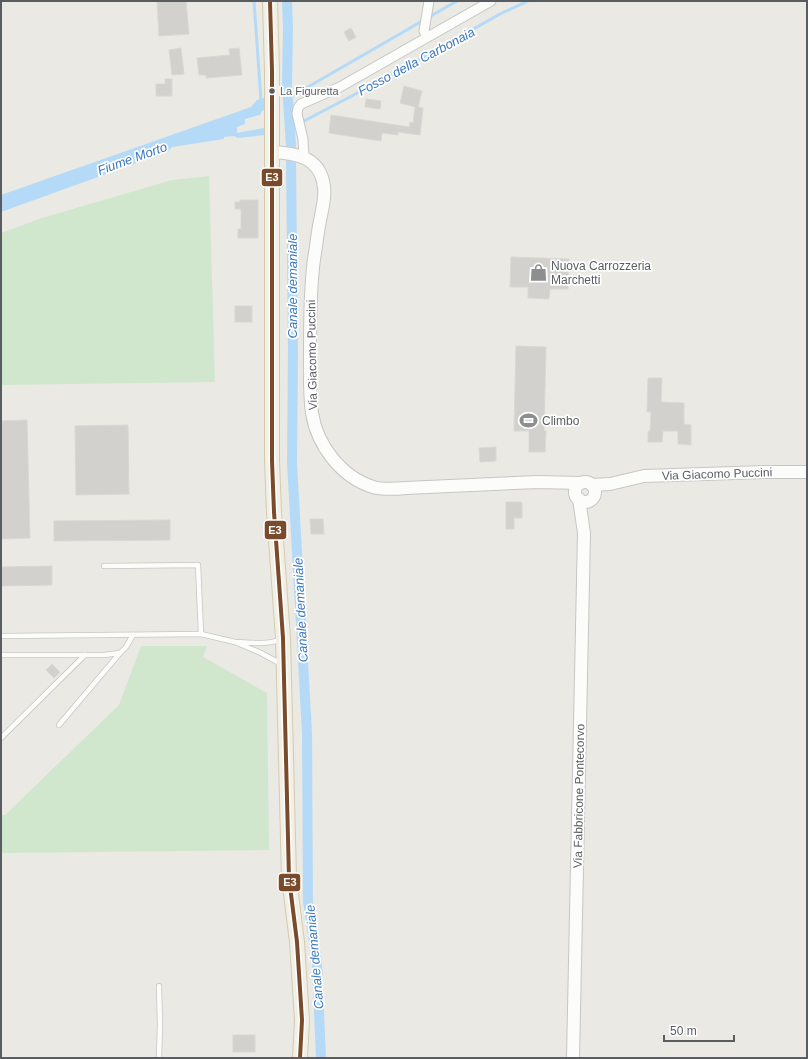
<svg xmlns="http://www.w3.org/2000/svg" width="808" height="1059" viewBox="0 0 808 1059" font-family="Arial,sans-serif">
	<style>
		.green { fill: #d0e7ce }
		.water { fill: #b5daf7 }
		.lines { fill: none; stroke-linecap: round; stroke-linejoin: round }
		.stream { stroke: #b5daf7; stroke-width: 3 }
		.canal { stroke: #b5daf7; stroke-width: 10 }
		.building { fill: #d2d1cd; stroke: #dad8d2 }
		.lane-casing { stroke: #c6c7c5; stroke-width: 6 }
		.street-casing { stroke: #c6c7c5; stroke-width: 11 }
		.secondary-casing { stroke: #c6c7c5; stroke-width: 14 }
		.primary-casing { stroke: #d3cbb0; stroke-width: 16 }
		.lane { stroke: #fcfcfb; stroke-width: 4.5 }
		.street { stroke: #fcfcfb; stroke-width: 9 }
		.secondary { stroke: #fcfcfb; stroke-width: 12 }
		.primary { stroke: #f2f0e6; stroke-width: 14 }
		.bus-1-casing { stroke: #fff; stroke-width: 7 }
		.bus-1 { stroke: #7a4b2a; stroke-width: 4 }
		.bus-dot { fill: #595d62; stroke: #fff; stroke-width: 1.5 }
		.labels { text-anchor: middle; stroke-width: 3.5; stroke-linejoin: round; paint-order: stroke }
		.bus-label { font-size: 11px; fill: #595d62; stroke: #fff; text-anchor: start }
		.poi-label { font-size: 12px; fill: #595d62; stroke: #fff; text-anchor: start }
		.street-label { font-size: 12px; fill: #595d62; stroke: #fff }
		.water-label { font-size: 13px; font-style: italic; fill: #3a78bf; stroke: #fff }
		.line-badge { stroke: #fff; stroke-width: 1.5 }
		.badge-label { font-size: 11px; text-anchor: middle; font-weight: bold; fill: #fff }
	</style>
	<rect width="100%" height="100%" fill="#eae9e3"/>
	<g class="green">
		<path d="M209 176 215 382 1 385V233L42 218 172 180Z"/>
		<path d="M141 646H207L203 657 267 693 269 850 1 853V815H5L119 705Z"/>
	</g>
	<path class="water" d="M264 98 265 110 262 111 260 115 245 119V124L237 127V133L264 128V135L238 138 234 136 224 137V139L172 147 167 152 1 212V195L251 107 257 100Z"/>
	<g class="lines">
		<g class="stream">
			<path d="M254 1 261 101"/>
			<path d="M429 17 457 1"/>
			<path d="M294 95 424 20"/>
			<path d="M304 121 388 77 500 14 528 1"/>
		</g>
		<g class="canal">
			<path d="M287 1 288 27 287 85 291 146"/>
			<path d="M291 161 293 350 292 462 307 733 308 901 317 964 321 1058"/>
		</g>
	</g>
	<g class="building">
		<path d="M157 1H186L189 34 159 36Z"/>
		<path d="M351 28 356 37 349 41 344 32Z"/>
		<path d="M181 48 184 74 172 75 169 50Z"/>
		<path d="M239 48 242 75 206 78V75H199L197 58 230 55 229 49Z"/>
		<path d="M165 79H172V96H156V84H165Z"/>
		<path d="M404 86 422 91 418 107 423 108 420 135 398 132V135L382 133 381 141 329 133 331 115 409 127 410 122 413 123 415 107 400 103Z"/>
		<path d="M366 99 381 101 380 109 365 107Z"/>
		<path d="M240 200H258V238H238V229H241V209H235V202H240Z"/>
		<path d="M511 257 569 259 568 289H550L549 299 528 298V287H510Z"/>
		<rect x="235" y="306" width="17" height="16"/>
		<path d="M516 346 546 347 544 431H546L545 452H529V431H514Z"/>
		<path d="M648 378H662L661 402 684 403V424L691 425V445L678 444V431H663L662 442H648V431H650L651 412H647Z"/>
		<path d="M27 420 30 538 1 539V421Z"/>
		<path d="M128 425 129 494 76 495 75 426Z"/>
		<path d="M496 447V461L480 462 479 448Z"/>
		<path d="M506 502H522V518H514V529H506Z"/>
		<path d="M310 519H323L324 534H311Z"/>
		<path d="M170 520V540L54 541V521Z"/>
		<path d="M52 566V585L1 586V567Z"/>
		<path d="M52 664 60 672 54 678 46 670Z"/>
		<rect x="233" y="1035" width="22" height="17"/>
	</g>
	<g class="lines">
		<defs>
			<g id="lane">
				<path d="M104 566 198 565 201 634"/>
				<path d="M1 636 201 634 235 642"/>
				<path d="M1 655H104L120 653"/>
				<path d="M281 664 261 653 235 642C251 643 267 645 282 639"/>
				<path d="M59 725 120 653 126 647 133 635"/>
				<path d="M1 738 85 655"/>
				<path d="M159 986 160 1025 159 1058"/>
			</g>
			<g id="street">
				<path d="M427 37 424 31 429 1"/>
				<path d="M304 158 303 139 297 114 298 108 301 104 340 87 491 1"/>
			</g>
			<g id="secondary">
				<path d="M272 152C290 153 313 155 321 175 328 191 322 209 319 226 317 237 316 248 314 259 310 289 310 319 310 349 310 371 309 392 312 413 317 445 341 477 373 487 383 490 395 489 406 488L538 482 581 483"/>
				<circle cx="585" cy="492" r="10"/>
				<path d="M592 485 610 484 644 476 765 472H807"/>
				<path d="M573 1058 584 533 579 499"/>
			</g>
			<path id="primary" d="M270 1 272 71V461L274 512 283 638 289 878 297 942 302 1020 300 1058"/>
		</defs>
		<use href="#lane" class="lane-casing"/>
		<use href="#street" class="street-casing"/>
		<use href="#secondary" class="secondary-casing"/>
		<use href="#primary" class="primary-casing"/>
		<use href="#lane" class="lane"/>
		<use href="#street" class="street"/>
		<use href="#secondary" class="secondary"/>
		<use href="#primary" class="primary"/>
		<defs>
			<path id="bus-1" d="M270 1 272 71V461L274 512 283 638 289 878 297 942 302 1020 300 1058"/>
		</defs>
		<use href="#bus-1" class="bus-1-casing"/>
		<use href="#bus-1" class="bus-1"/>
	</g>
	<defs>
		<symbol id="shop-bare" viewBox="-9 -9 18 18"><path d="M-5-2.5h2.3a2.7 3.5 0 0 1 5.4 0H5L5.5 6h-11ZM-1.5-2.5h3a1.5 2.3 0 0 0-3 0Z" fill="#8c8e8f" stroke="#fff" stroke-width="2.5" paint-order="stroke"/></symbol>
		<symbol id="stadium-bare" viewBox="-9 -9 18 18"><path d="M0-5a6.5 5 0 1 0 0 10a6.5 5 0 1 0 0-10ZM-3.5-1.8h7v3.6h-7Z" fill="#8c8e8f" stroke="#fff" stroke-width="2.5" paint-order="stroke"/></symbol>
	</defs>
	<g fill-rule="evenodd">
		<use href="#shop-bare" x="526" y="260" width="25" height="25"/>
		<use href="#stadium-bare" x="516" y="408" width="25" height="25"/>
	</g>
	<circle class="bus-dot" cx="272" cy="91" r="3.5"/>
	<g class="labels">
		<g class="bus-label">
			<text x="280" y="95">La Figuretta</text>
		</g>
		<g class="poi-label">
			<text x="551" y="270">Nuova Carrozzeria<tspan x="551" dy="14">Marchetti</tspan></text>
			<text x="542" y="425">Climbo</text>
		</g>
		<g class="street-label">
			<text transform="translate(312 355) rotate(-91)" y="4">Via Giacomo Puccini</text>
			<text transform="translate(717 474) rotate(-2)" y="4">Via Giacomo Puccini</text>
			<text transform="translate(579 796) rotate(-89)" y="4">Via Fabbricone Pontecorvo</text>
		</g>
		<g class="water-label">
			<text transform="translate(416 61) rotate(-28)" y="5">Fosso della Carbonaia</text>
			<text transform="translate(132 158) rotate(-20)" y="5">Fiume Morto</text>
			<text transform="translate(292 286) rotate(-90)" y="5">Canale demaniale</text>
			<text transform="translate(300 610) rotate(-93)" y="5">Canale demaniale</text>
			<text transform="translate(314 957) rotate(-95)" y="5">Canale demaniale</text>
		</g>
	</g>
	<g class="line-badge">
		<rect x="261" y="168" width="22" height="19" rx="4" fill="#7a4b2a"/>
		<rect x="264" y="520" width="23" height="20" rx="4" fill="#7a4b2a"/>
		<rect x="278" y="873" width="23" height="19" rx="4" fill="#7a4b2a"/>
	</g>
	<g class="badge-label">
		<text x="272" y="181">E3</text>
		<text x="275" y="534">E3</text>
		<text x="290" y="886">E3</text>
	</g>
	<rect width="808" height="1059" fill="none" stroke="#595d62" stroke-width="4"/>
	<path d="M664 1035v6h70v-6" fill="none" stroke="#595d62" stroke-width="2"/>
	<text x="670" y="1035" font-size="12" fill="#595d62" stroke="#ffffff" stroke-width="3" paint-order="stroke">50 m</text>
</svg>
